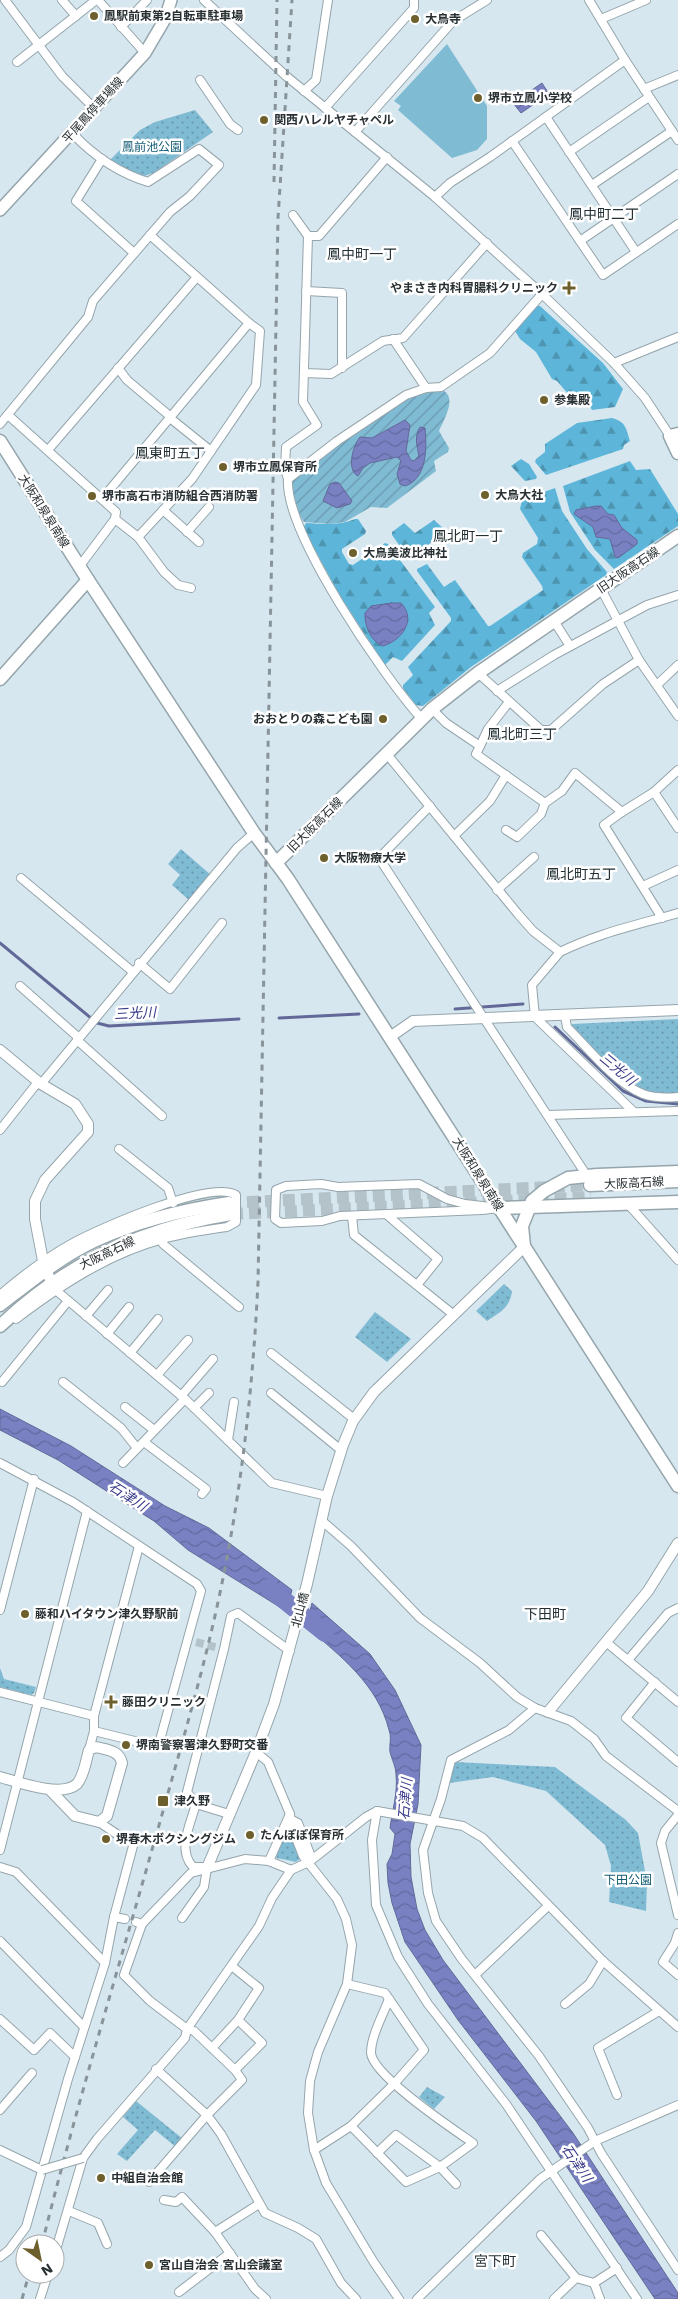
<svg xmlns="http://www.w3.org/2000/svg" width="678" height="2299" viewBox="0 0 678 2299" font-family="'Work Sans','Noto Sans JP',sans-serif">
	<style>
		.grass { fill: url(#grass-dots) }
		.forest { fill: url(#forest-firs) }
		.garden { fill: url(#garden-furrows) }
		.pitch { fill: #80bbd4 }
		.water { fill: url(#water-waves); stroke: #626998 }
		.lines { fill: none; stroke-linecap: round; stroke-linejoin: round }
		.stream { stroke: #626998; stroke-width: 3 }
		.river { stroke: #7a81c3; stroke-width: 18 }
		.minor-tunnel { stroke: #b4c2c9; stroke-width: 8; stroke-dasharray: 8 4; stroke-linecap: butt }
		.primary-tunnel { stroke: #b4c2c9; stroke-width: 12; stroke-dasharray: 12 6; stroke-linecap: butt }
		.minor-casing { stroke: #95a5ac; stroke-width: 10 }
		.tertiary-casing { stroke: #95a5ac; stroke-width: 12 }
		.secondary-casing { stroke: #95a5ac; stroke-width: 14 }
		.primary-casing { stroke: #95a5ac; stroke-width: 15 }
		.minor { stroke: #fff; stroke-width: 8 }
		.tertiary { stroke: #fff; stroke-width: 10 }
		.secondary { stroke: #fff; stroke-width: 11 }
		.primary { stroke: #fff; stroke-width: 12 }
		.rail { stroke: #88949a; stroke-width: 3; stroke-dasharray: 6 6; stroke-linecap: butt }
		.minor-bridge-casing { stroke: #95a5ac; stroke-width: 10; stroke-linecap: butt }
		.minor-bridge { stroke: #fff; stroke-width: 8 }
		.poi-dot { fill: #6d602d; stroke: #fff; stroke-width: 2 }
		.labels { text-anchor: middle; stroke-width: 5; stroke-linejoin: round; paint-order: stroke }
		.poi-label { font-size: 12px; font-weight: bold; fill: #293033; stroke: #fff; text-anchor: start }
		.street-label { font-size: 12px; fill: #293033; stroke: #fff }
		.park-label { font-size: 12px; fill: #125a73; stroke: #fff }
		.neighbourhood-label { font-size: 14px; fill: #233035; stroke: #fff }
		.water-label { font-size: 14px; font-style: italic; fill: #3a3b8a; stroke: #fff }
	</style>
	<defs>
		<pattern id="grass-dots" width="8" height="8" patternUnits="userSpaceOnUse" patternTransform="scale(1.25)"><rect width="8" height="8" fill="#80bbd4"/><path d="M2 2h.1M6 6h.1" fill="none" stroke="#6998ad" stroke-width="1.8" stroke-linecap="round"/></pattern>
		<pattern id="forest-firs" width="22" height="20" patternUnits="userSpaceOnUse" patternTransform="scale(1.25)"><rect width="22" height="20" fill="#5db6d9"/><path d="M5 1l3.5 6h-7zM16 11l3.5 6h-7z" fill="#4d94b1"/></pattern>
		<pattern id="garden-furrows" width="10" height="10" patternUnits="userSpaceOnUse" patternTransform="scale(1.25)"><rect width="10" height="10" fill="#80bbd4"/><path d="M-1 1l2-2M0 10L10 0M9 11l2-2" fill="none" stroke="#6998ad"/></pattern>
		<pattern id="water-waves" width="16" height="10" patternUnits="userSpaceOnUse" patternTransform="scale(1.25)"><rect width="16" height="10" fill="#7a81c3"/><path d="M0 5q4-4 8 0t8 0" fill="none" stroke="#646a9f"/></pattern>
	</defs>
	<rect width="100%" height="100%" fill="#d7e7ef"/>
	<g class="grass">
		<path d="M195 110 213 132 155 172 142 177 109 161 140 130 155 122Z"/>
		<path d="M181 849 211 875 189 900 172 885 180 875 168 864Z"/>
		<path d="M678 1019V1094L646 1092 632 1086 571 1029 572 1024Z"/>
		<path d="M504 1284 512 1291C510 1308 500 1312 487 1321L476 1311Z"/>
		<path d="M375 1312 411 1339 387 1362 355 1337Z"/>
		<path d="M0 1668 4 1679 36 1687 34 1693 31 1695 0 1687Z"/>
		<path d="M454 1762 555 1767 626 1820 638 1833 647 1882 646 1911 609 1902 611 1866 605 1845 546 1791 493 1777 449 1783Z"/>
		<path d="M288 1828 300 1859 296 1862 277 1858 275 1855 285 1829Z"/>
		<path d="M427 2087 445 2097 434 2109 419 2097Z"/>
		<path d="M136 2101 183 2139 176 2147 155 2130 127 2161 117 2154 138 2130 123 2117Z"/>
	</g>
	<g class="forest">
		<path d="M536 306H540L603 363 623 389 615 407 592 410 582 393 569 395 557 381 552 379 536 352 520 339 515 331Z"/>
		<path d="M612 418C626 422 626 428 630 441L624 445 623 449 546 475 535 462 536 459 545 452V444L577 423Z"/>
		<path d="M521 459 529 464 537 477 536 479 525 481 511 466Z"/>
		<path d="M630 461 636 470 650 469 678 514V526L614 569 595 550 570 512 563 486Z"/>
		<path d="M555 488 562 511 587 549 607 572 606 575 471 667 423 706 416 705 403 688V685L413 675 408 667 451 621V618L417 571V569L427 564 444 587 455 580 488 626H490L543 590 542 586 522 557 523 553 537 544 538 538 520 509 522 500Z"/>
		<path d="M355 519H358L366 531 365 534 342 549V552L349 564 353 565 385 543 388 544 435 607 429 613 435 625 402 661 393 657 385 665 341 598 303 528 306 523C323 524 339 526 355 519Z"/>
		<path d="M434 520 444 529 443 534 411 557 407 556 392 535V532L404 523 415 533Z"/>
	</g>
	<path class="garden" d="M442 390C458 397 444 419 439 431L449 448 448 452 434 461 436 471 387 508 371 507 345 522 330 524 304 522 300 516 290 483 326 453 409 397 429 391Z"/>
	<path class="pitch" d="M447 44 487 106V139L477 150 452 158 398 110 401 106 394 101Z"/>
	<g class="water">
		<path d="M542 83 549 94 521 113 513 103Z"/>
		<path d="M405 420 410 425 406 451 411 460 414 461 419 456C417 446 414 436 420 427L425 428C427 448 427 479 405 486L400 484 397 474 401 461 397 457 370 463 363 468 358 476C346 470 353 445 360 437L372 438Z"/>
		<path d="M335 482 339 483 352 501 350 504 337 508 323 501 330 484Z"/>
		<path d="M596 506H601L608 514 614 515 622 528 637 540V544L618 558 615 557 610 539 596 537 593 527 574 514 576 510Z"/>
		<path d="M391 603H401C417 620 402 640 383 646 371 642 364 625 365 613L371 606Z"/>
		<path d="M0 1409 71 1446 165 1506 209 1528 292 1590 286 1611 188 1550 154 1521 119 1499 58 1460 0 1430Z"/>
		<path d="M312 1603 370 1654 395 1690 421 1745 418 1804 410 1844 411 1877 417 1909 425 1930 443 1960 573 2133 678 2293V2299H655L536 2121 458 2020 405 1942 392 1903 388 1883 387 1864 392 1854 395 1834 390 1828C392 1812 398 1792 396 1775 396 1767 392 1760 390 1752 389 1745 392 1738 389 1730 378 1685 340 1655 306 1627Z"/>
	</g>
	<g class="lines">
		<g class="stream">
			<path d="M0 943 97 1023 109 1026 239 1019"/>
			<path d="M455 1009 523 1004"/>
			<path d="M279 1018 359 1014"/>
			<path d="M555 1027 623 1091 646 1101 678 1104"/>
		</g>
		<path class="river" d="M269 1588 325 1633"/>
		<path class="minor-tunnel" d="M196 1642 219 1648"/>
		<g class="primary-tunnel">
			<path d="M229 1203 590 1185"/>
			<path d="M231 1214 591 1197"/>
		</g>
		<defs>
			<g id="minor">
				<path d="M5 0 62 76 95 109"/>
				<path d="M62 0 76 16"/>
				<path d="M98 0 145 53"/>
				<path d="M204 0 286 76 435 197 542 294 614 363 645 398 670 436"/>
				<path d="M589 0 625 60 678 140"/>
				<path d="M601 19 646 0"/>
				<path d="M121 27 147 0"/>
				<path d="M17 62 96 0"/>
				<path d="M200 80 230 124 238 130"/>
				<path d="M644 89 678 75"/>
				<path d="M304 91 316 80 328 0"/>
				<path d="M325 108 414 8V0"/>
				<path d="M546 117 636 252"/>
				<path d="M355 132 453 21 487 0"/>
				<path d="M512 141 603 275 678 224"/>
				<path d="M569 152 649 97"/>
				<path d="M102 159 76 201 134 253"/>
				<path d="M592 185 672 131"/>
				<path d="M435 197 450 183 490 157 625 60"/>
				<path d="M293 215 308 236"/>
				<path d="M580 241 678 174"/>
				<path d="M306 291 342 293V368"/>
				<path d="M393 339 426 388"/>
				<path d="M614 363 678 337"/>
				<path d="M118 368 127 380 171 417"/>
				<path d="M304 373 331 374 383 341 403 338 487 243"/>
				<path d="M8 415 116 512 115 519"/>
				<path d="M170 418 211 451"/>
				<path d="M0 424 88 317 93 301 170 212 190 196 219 165 199 149 148 182C119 173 94 156 73 134"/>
				<path d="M48 450 197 277"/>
				<path d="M288 479 285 469 286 447 317 425 303 402 308 236H319L387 157"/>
				<path d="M102 499 249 323 150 235"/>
				<path d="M163 510 199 542"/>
				<path d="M187 532 209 507"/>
				<path d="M138 537 164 572 178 585 191 588"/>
				<path d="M79 567 115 519 138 537 192 479 256 385 260 331 249 323"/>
				<path d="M601 589 639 660 678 716"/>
				<path d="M554 621 570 646"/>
				<path d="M478 673 541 730H551L603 684 639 660"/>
				<path d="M657 685 678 665"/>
				<path d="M497 691 554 655 647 605 678 595"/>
				<path d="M432 709 446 723 480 746 476 754 545 803 562 791 575 773 622 812 654 792 678 770"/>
				<path d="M421 718C384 677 284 532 288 479L337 441 406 395 426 388 441 387 490 353 542 294"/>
				<path d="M480 746 488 729 509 702"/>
				<path d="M386 753 518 914 533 931 560 952C598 933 637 925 678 913"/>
				<path d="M654 792 678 828"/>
				<path d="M430 806 384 853 381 861 587 1176"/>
				<path d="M622 812 604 825 662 918"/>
				<path d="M506 830 517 837 541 814 545 803"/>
				<path d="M454 836 490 801 506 775"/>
				<path d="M21 878 133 972"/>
				<path d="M643 886 678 870"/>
				<path d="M497 890 534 857"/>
				<path d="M560 952 532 985 535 1017 634 1112"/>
				<path d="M139 963 170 989 222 923"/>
				<path d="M20 986 79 1038"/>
				<path d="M565 1016 567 1027C588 1048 615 1083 643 1094 654 1098 667 1098 678 1097"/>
				<path d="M77 1040 162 1116"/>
				<path d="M41 1084 237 848 254 833"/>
				<path d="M548 1115 678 1111"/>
				<path d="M0 1130 38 1082"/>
				<path d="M119 1149 168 1188 173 1203"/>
				<path d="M321 1184 338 1187 419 1184 447 1199 465 1204 499 1208 482 1210 340 1216 322 1221 281 1223 275 1219 276 1190 286 1186Z"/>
				<path d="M628 1204 678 1260"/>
				<path d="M386 1214 438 1259 417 1285"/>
				<path d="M352 1216 354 1235 454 1315"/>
				<path d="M161 1239 163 1244 239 1307"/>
				<path d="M54 1286 58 1292 185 1399 272 1483 327 1496"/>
				<path d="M0 1295C22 1276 46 1258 71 1244 98 1229 211 1179 236 1195V1222L227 1227C206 1230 184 1233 163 1239 108 1254 61 1285 16 1319"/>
				<path d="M86 1316 108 1290"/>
				<path d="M107 1334 129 1307"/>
				<path d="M130 1353 158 1319"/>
				<path d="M271 1353 354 1419"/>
				<path d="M157 1375 188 1340"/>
				<path d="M2 1382 68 1301"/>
				<path d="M63 1382 121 1428 137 1448"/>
				<path d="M271 1393 341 1450"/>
				<path d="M181 1396 213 1359"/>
				<path d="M125 1407 154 1430"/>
				<path d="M194 1408 209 1393"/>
				<path d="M228 1440 234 1402"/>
				<path d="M144 1442 206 1489 202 1494"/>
				<path d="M0 1463 73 1502 197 1584 201 1591 160 1740 155 1746 94 1731"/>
				<path d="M123 1463 185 1399"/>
				<path d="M321 1520 351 1546 420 1618 480 1663 517 1697 535 1708 571 1721 594 1739 606 1756 678 1811"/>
				<path d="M0 1610 34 1479"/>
				<path d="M606 1642 678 1702"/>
				<path d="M628 1660 668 1613 678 1608"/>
				<path d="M655 1682 626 1718 678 1762"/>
				<path d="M0 1692 94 1716"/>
				<path d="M535 1708 509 1730 451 1760 441 1799 423 1850 428 1893 436 1921 461 1958 539 2056 588 2128 601 2153 678 2270"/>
				<path d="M89 1750 94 1731V1716L139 1546"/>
				<path d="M256 1752 268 1762 290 1814 291 1825 303 1856 337 1899 346 1919 352 1945 347 1984 318 2052 310 2081 308 2113 314 2150 326 2183 373 2261 399 2299"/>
				<path d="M196 1804C190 1825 177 1850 193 1867H202"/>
				<path d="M377 1811 372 1840 376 1905 398 1957 428 2004 506 2104 637 2299"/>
				<path d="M229 1814 196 1804 187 1792 224 1649 231 1616 238 1613 290 1651"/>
				<path d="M678 1815 665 1831 661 1843 678 1915"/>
				<path d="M292 1820 298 1823 310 1854 307 1859"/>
				<path d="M0 1850 87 1511"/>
				<path d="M269 1861 290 1814"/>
				<path d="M0 1867 16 1872 105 1963"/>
				<path d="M114 1917 125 1919"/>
				<path d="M182 1918 204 1887 207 1868"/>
				<path d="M136 1922 142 1924 191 1873 245 1859 269 1861 291 1870"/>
				<path d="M142 1924 124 1975 150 2001 187 2029 194 2031 235 2070 242 2080 207 2115 149 2182"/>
				<path d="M678 1933 675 1943 663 1962 678 1975"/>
				<path d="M0 1941 84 2027"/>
				<path d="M475 1975 548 1906"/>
				<path d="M565 2004 589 1984 603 1961"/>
				<path d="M0 2019 34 2050 50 2033 75 2057"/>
				<path d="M212 2048 238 2020 259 1988 233 1967"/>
				<path d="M156 2069 207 2115 221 2134 265 2213 298 2228 316 2239 341 2283 356 2299"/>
				<path d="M235 2070 262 2043 238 2020"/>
				<path d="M617 2095 598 2048 659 2011"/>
				<path d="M0 2110 32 2073"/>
				<path d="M351 2126 406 2182 440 2167 473 2143C453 2129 373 2076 371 2053 371 2036 383 2015 389 1999"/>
				<path d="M0 2150 42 2170"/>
				<path d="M314 2150 351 2126 394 2084 424 2050 385 1993 347 1984"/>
				<path d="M377 2153 396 2135 440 2167 456 2184"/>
				<path d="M164 2200 176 2202 182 2197 215 2232 255 2289 266 2299"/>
				<path d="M69 2211 98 2223 107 2244"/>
				<path d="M215 2232 259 2204"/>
				<path d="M541 2235 576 2278"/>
				<path d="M55 2253 83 2158 97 2139 185 2038 187 2029 259 1926 272 1898 291 1870 309 1862 366 1817 377 1811 463 1826 483 1838 603 1961 678 2027"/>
				<path d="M0 2257 9 2250 26 2227 68 2079 105 1963 114 1917 133 1846 131 1841 121 1837 99 1822"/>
				<path d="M594 2283 600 2299"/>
				<path d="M179 2292 230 2253"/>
				<path d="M40 2299 48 2274"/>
				<path d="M417 2299 540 2179 595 2141 678 2105"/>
				<path d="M554 2299 576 2278 594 2283 617 2268"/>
			</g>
			<g id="tertiary">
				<path d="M390 1037 413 1021 678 1010"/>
				<path d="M0 1050 41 1084 75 1104 88 1124V1132L45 1180 35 1201V1219L43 1261 51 1282"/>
				<path d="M548 1712 648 1591 678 1543"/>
				<path d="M0 1777C18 1782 61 1798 77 1784 84 1776 86 1760 89 1750L96 1747C107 1750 119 1750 122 1763L107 1816 99 1822 75 1816 50 1790"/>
				<path d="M207 1868 256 1752 274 1704 307 1584 327 1496 343 1445 353 1421 374 1392 524 1247"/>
			</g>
			<path id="secondary" d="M0 210 145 53 165 19 171 0"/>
			<g id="primary">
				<path d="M678 434 670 436 678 453"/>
				<path d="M0 441 88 580 254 833 288 879 678 1486"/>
				<path d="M0 679 88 580"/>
				<path d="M276 863 432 709 478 673 678 536"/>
				<path d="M590 1185 678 1181"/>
				<path d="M499 1208 678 1202"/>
				<path d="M524 1246 522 1226 532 1201 544 1191 568 1178 597 1175 678 1172"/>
				<path d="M0 1305C30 1282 60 1257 94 1241 137 1221 182 1210 229 1203"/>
				<path d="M0 1326C64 1264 144 1228 231 1214"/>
			</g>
		</defs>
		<use href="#minor" class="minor-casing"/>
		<use href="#tertiary" class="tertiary-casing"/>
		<use href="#secondary" class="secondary-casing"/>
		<use href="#primary" class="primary-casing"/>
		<use href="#minor" class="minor"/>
		<use href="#tertiary" class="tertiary"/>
		<use href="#secondary" class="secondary"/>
		<use href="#primary" class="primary"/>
		<g class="rail">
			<path d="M274 182 277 0"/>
			<path d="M42 2244C79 2096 124 1950 165 1804 185 1732 206 1661 221 1588 242 1487 253 1385 258 1282L278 218 292 0"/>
			<path d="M22 2299 29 2274"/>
		</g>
		<defs>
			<path id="minor-bridge" d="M42 2170 83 2158"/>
		</defs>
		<use href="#minor-bridge" class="minor-bridge-casing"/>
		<use href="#minor-bridge" class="minor-bridge"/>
	</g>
	<g class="poi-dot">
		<circle cx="94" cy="16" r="5"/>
		<circle cx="415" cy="19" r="5"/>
		<circle cx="478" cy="98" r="5"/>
		<circle cx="264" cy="120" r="5"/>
		<path d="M566.5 280.5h5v5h5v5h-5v5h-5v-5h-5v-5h5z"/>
		<circle cx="544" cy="400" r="5"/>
		<circle cx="223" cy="467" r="5"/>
		<circle cx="485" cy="495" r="5"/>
		<circle cx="92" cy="496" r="5"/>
		<circle cx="353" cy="553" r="5"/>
		<circle cx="383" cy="719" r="5"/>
		<circle cx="324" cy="858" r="5"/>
		<circle cx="25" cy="1614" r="5"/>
		<path d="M108.5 1694.5h5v5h5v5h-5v5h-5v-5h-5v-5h5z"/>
		<circle cx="126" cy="1745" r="5"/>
		<rect x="157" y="1795" width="12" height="12" rx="2.5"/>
		<circle cx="250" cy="1835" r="5"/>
		<circle cx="106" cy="1839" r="5"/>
		<circle cx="101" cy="2178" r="5"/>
		<circle cx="149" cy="2265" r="5"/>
	</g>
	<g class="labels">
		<g class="poi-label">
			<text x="104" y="20">鳳駅前東第2自転車駐車場</text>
			<text x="425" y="23">大鳥寺</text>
			<text x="488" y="102">堺市立鳳小学校</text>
			<text x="274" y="124">関西ハレルヤチャペル</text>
			<text x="558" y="292" text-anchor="end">やまさき内科胃腸科クリニック</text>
			<text x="554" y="404">参集殿</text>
			<text x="233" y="471">堺市立鳳保育所</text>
			<text x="495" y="499">大鳥大社</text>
			<text x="102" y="500">堺市高石市消防組合西消防署</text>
			<text x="363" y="557">大鳥美波比神社</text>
			<text x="373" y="723" text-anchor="end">おおとりの森こども園</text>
			<text x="334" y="862">大阪物療大学</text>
			<text x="35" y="1618">藤和ハイタウン津久野駅前</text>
			<text x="122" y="1706">藤田クリニック</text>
			<text x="136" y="1749">堺南警察署津久野町交番</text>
			<text x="174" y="1805">津久野</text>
			<text x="260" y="1839">たんぽぽ保育所</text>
			<text x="116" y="1843">堺春木ボクシングジム</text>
			<text x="111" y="2182">中組自治会館</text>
			<text x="159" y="2269">宮山自治会 宮山会議室</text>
		</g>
		<g class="street-label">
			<text transform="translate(93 110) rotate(-48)" y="4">平尾鳳停車場線</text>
			<text transform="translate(44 511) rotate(58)" y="4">大阪和泉泉南線</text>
			<text transform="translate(628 570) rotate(-34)" y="4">旧大阪高石線</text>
			<text transform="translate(315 825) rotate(-45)" y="4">旧大阪高石線</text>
			<text transform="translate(478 1174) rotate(58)" y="4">大阪和泉泉南線</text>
			<text transform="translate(634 1183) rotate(-3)" y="4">大阪高石線</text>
			<text transform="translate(107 1253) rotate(-26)" y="4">大阪高石線</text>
			<text transform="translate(300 1610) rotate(-75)" y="4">北山橋</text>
		</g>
		<g class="park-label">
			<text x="152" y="151">鳳前池公園</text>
			<text x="628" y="1884">下田公園</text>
		</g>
		<g class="neighbourhood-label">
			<text x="604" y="219">鳳中町二丁</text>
			<text x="362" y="259">鳳中町一丁</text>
			<text x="170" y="458">鳳東町五丁</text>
			<text x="468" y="541">鳳北町一丁</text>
			<text x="522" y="739">鳳北町三丁</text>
			<text x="581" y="879">鳳北町五丁</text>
			<text x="545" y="1619">下田町</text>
			<text x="495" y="2266">宮下町</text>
		</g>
		<g class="water-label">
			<text transform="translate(135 1013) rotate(-3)" y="5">三光川</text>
			<text transform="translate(618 1069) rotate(40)" y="5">三光川</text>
			<text transform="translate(128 1496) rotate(33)" y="5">石津川</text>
			<text transform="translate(405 1799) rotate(-85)" y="5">石津川</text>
			<text transform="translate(577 2163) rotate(56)" y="5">石津川</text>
		</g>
	</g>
	<g transform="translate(40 2259) rotate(147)"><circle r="24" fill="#ffffff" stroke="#a9acad"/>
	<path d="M0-4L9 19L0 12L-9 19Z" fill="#6d602d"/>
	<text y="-8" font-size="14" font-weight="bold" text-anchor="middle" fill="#293033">N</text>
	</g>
</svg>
